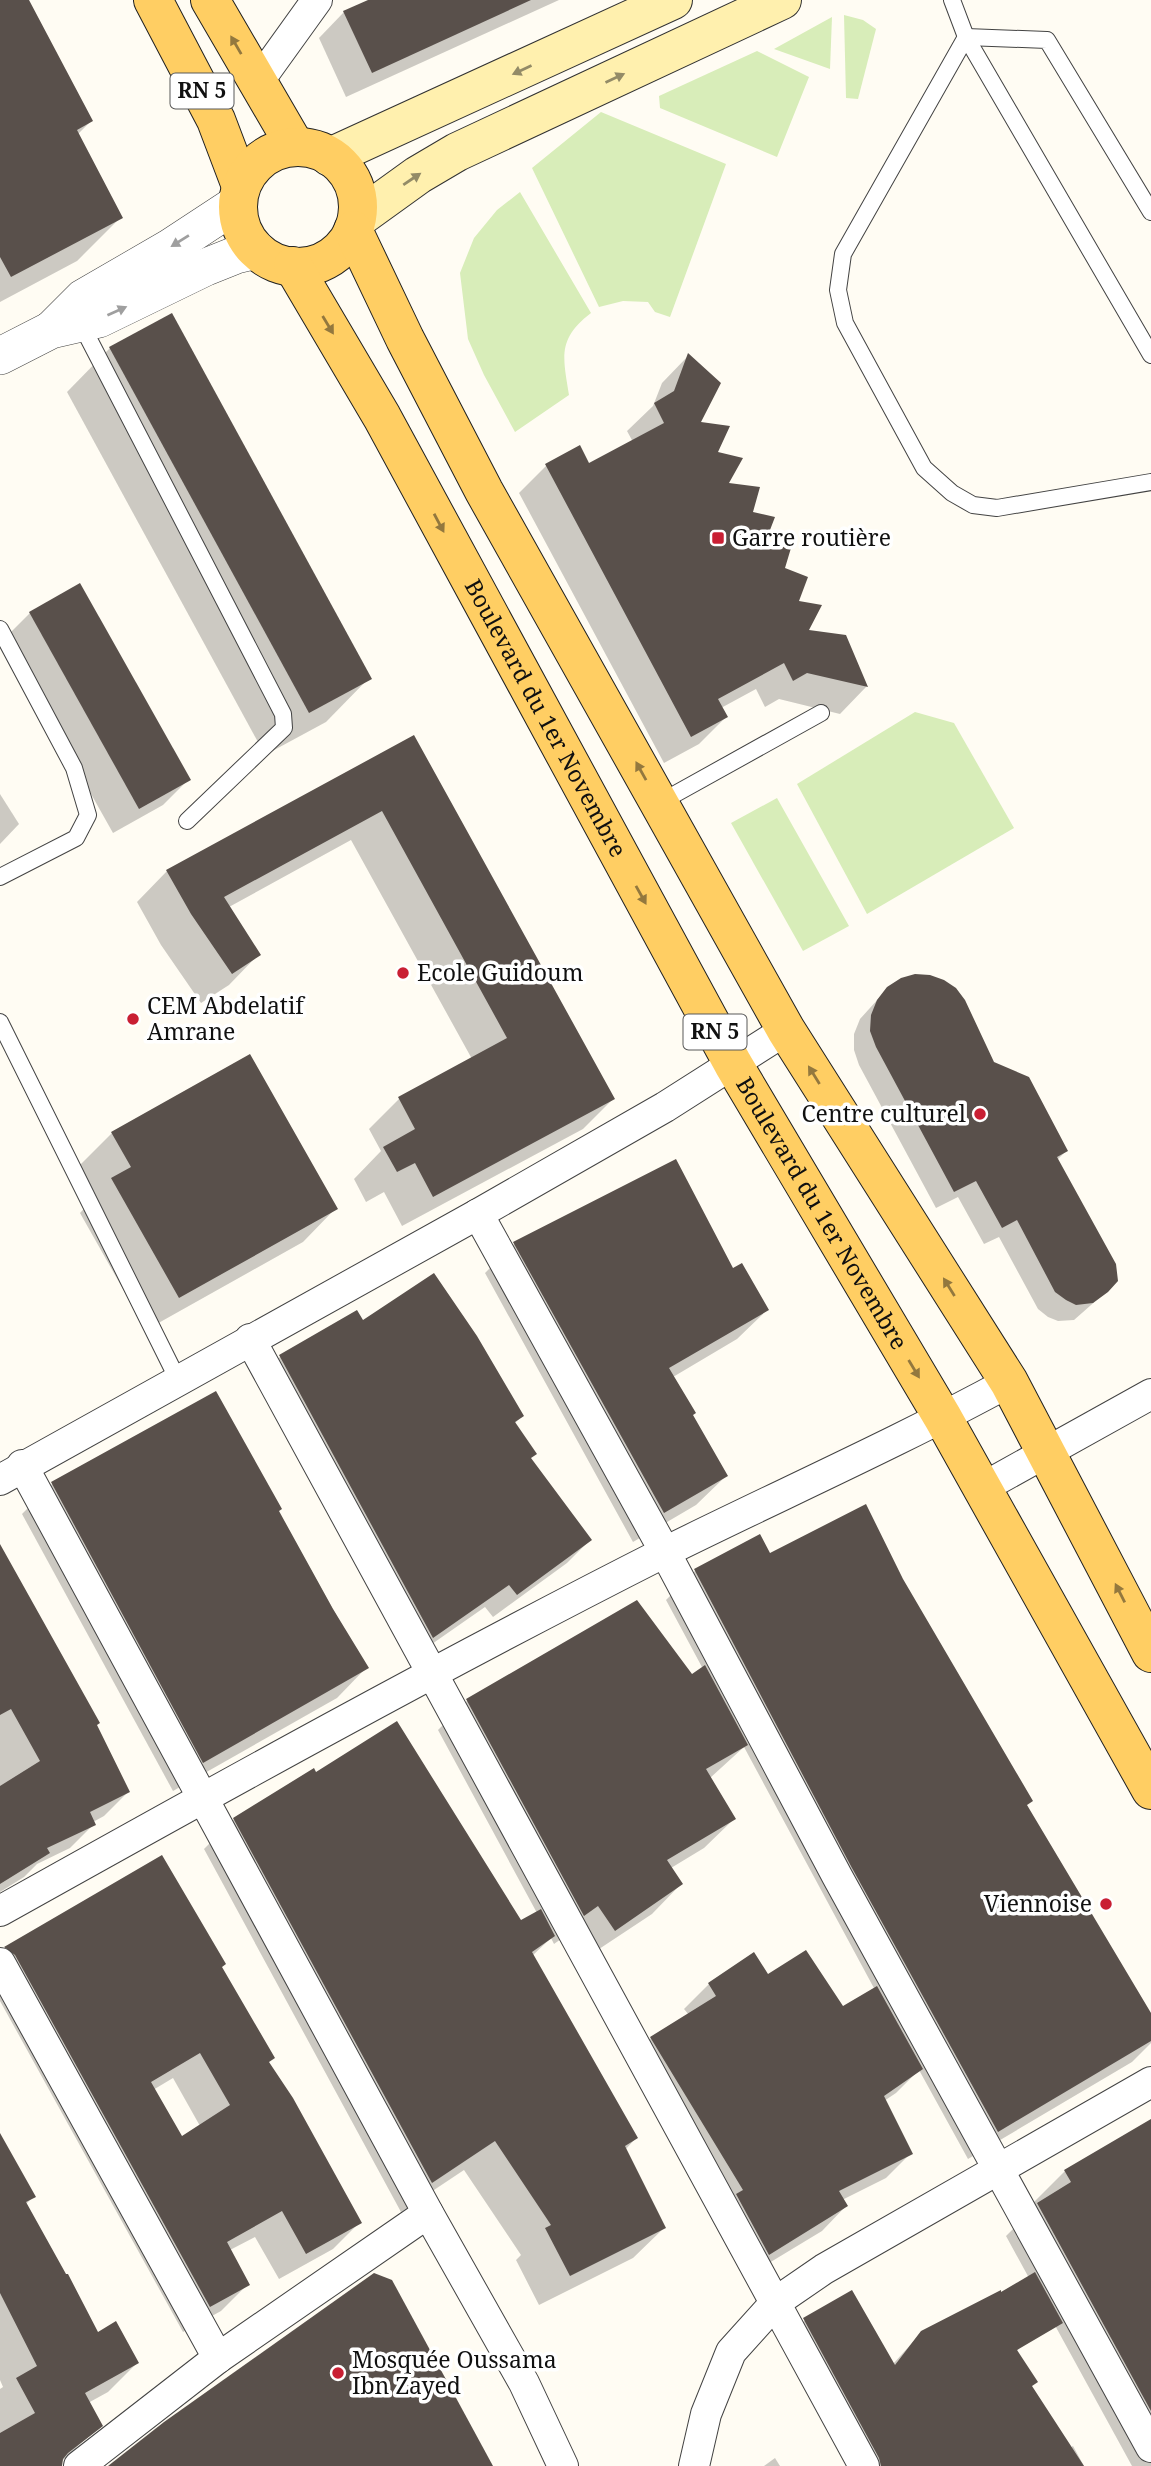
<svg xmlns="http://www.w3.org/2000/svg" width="1151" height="2466" viewBox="0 0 1151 2466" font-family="'Noto Serif',serif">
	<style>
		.green { fill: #d8edb9 }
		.shadow { fill: #0003; fill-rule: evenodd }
		.building { fill: #59504b; fill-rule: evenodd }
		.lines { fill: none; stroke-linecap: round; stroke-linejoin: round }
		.service-casing { stroke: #434343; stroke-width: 18 }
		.minor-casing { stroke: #434343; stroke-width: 32 }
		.tertiary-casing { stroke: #434343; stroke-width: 38 }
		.secondary-casing { stroke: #323232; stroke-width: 40 }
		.primary-casing { stroke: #212121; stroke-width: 40 }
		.service { stroke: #fff; stroke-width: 16 }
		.minor { stroke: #fff; stroke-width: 30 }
		.tertiary { stroke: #fff; stroke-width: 37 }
		.secondary { stroke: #fff0ae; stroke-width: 38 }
		.primary { stroke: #ffce63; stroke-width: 38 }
		.oneway { fill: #93783e }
		.oneway2 { fill: #938b67 }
		.oneway3 { fill: #9f9f9f }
		.poi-dot { fill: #c91f33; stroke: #fff; stroke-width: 2.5 }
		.labels { text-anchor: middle; stroke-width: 7; stroke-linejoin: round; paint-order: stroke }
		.shield { fill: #fff; stroke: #585858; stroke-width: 2 }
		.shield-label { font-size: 21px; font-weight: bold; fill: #101010 }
		.poi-label { font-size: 23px; fill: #101010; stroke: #fff; text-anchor: start }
		.street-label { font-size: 23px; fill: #101010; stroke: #fff }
	</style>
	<rect width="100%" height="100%" fill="#fffcf3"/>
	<g class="green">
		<path d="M844 15 863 20 876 29 858 99 846 98Z"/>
		<path d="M832 17 830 69 774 49Z"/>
		<path d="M757 51 809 77 777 157 660 108 659 96Z"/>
		<path d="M601 112 726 164 670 317 655 312 648 302 623 301 599 307 532 168Z"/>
		<path d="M520 192 591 313C557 339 563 357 569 395L515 432 484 375 468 339 460 273 474 238 497 210Z"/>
		<path d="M915 712 954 723 1014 828 867 914 797 784Z"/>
		<path d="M777 798 849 926 803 951 731 823Z"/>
	</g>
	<g class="shadow">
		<path d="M0 0H27L91 121 77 135 121 217 77 261 0 302Z"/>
		<path d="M372 0H559L346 97 319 38 344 12Z"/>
		<path d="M110 348 369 678 326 722 265 755 67 392Z"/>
		<path d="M688 356 698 423 715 453 727 485 750 513 763 545 783 569 807 631 845 637 866 687 840 714 779 699 765 707 756 689 721 708 726 717 699 744 664 763 519 493 546 466 589 465 633 442 627 431 653 406 662 383Z"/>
		<path d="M80 585 189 779 163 805 113 833 4 639 30 613Z"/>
		<path d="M413 737 613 1099 583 1129 402 1226 384 1192 366 1202 354 1179 381 1151 369 1129 399 1099 472 1059 351 840 229 907 259 954 229 985 201 1003 161 945 137 902 167 871Z"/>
		<path d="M0 794 19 824 0 844Z"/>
		<path d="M888 988 992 1064 1066 1151 1057 1160 1107 1291 1074 1320 1058 1321 1048 1317 1038 1309 999 1237 984 1244 958 1197 936 1208 859 1065 854 1050V1034L860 1019Z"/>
		<path d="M112 1133 335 1209 303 1242 146 1330 80 1213 96 1196 79 1166Z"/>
		<path d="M515 1243 733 1270 767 1310 737 1339 673 1377 691 1416 726 1476 696 1505 633 1542 485 1273Z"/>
		<path d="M356 1312 362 1323 522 1416 514 1424 530 1458 590 1540 567 1563 493 1617 485 1607 409 1660 256 1380 280 1357Z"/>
		<path d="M52 1484 278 1511 366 1668 337 1698 173 1791 22 1514Z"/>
		<path d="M0 1553 96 1725 128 1792 104 1816 93 1822 94 1824 70 1848 37 1864 24 1877 0 1892Z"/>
		<path d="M769 1555 901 1579 1025 1806 1151 2016V2043L1132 2062 968 2159 919 2070 896 2093 884 2101 911 2153 886 2178 842 2200 846 2206 822 2231 744 2278 712 2220 718 2214 627 2063 651 2038 689 2015 684 2009 709 1984 768 1977 843 2008 875 1990 744 1747 710 1778 734 1819 704 1848 671 1868 681 1884 652 1914 584 1959 568 1934 554 1944 551 1938 532 1956 636 2138 625 2150 664 2228 633 2258 539 2305 516 2260 521 2255 464 2170 401 2212 204 1849 234 1819 521 1923 537 1913 438 1730 467 1701 691 1676 703 1669 666 1600 695 1571Z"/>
		<path d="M5 1948 267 2063 360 2222 333 2249 279 2279 255 2237 230 2250 248 2284 221 2311 183 2332 0 2001V1953ZM173 2078 200 2126 181 2138 153 2090Z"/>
		<path d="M1151 2121V2466H1132L1006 2236 1035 2207 1033 2203 1065 2171Z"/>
		<path d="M0 2147 33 2197 26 2204 97 2334 137 2363 108 2392 88 2403 100 2425 61 2462 60 2466H0V2389L3 2387 0 2380Z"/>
		<path d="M805 2320 893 2364 922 2332 1022 2345 1016 2352 1030 2388 1070 2448 1073 2446 1084 2466H852L784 2341Z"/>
		<path d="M775 2458 780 2466H764Z"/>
	</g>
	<g class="building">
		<path d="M0 0H29L93 121 77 130 123 218 11 277 0 257Z"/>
		<path d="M368 0H531L372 73 343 11Z"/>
		<path d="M172 313 372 679 309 713 109 347Z"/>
		<path d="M688 353 721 383 701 422 730 426 718 452 743 458 729 483 760 487 753 512 775 517 765 543 791 548 785 568 808 577 799 601 822 605 809 630 846 635 868 687 807 673 793 681 784 663 718 699 728 717 691 737 545 464 580 445 589 463 664 423 654 403 674 391Z"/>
		<path d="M80 583 191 780 139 809 29 612Z"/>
		<path d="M414 735 615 1099 433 1197 415 1163 397 1172 383 1147 415 1129 398 1097 507 1038 382 811 224 897 261 955 232 974 191 914 166 870Z"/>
		<path d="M915 974 930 975 944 980 956 988 965 1000 994 1062 1029 1077 1068 1151 1057 1157 1116 1264 1118 1281 1108 1292 1093 1303 1076 1305 1066 1300 1055 1292 1017 1220 1002 1228 976 1181 954 1192 876 1047 870 1031 871 1015 877 1000 887 987 901 978Z"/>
		<path d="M250 1054 338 1209 179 1298 111 1178 131 1167 111 1132Z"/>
		<path d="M676 1159 733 1268 742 1263 769 1310 669 1368 696 1413 693 1415 728 1476 664 1513 513 1242Z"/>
		<path d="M434 1273 477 1336 524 1416 515 1422 537 1454 531 1458 592 1540 517 1595 509 1585 433 1638 279 1355 357 1310 363 1320Z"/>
		<path d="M216 1391 282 1509 279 1511 333 1609 369 1668 203 1763 51 1482Z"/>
		<path d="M866 1504 903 1579 1033 1801 1027 1805 1151 2013V2041L998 2132 852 1868 694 1569 760 1534 770 1553Z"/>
		<path d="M0 1544 100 1723 97 1725 130 1792 90 1812 96 1825 47 1848 50 1853 0 1884V1786L40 1761 11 1709 0 1715Z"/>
		<path d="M637 1600 692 1674 705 1665 748 1745 706 1769 736 1819 667 1860 683 1884 615 1931 598 1906 584 1916 466 1699Z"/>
		<path d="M397 1721 521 1920 541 1909 555 1936 532 1952 638 2138 625 2146 666 2228 570 2276 545 2228 551 2225 495 2141 432 2183 233 1818 314 1768 316 1772Z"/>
		<path d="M162 1855 226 1964 222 1967 275 2058 269 2062 293 2098 362 2223 306 2254 282 2211 227 2242 250 2285 210 2307 15 1955 4 1947ZM200 2053 230 2105 182 2136 151 2082Z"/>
		<path d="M806 1950 843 2006 877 1986 923 2069 884 2096 913 2154 839 2191 848 2206 769 2255 736 2194 743 2190 650 2037 716 1996 708 1983 754 1952 768 1974Z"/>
		<path d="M1151 2119V2411L1037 2203 1071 2182 1064 2170Z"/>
		<path d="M0 2133 36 2197 26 2202 66 2274H68L98 2332 116 2321 139 2363 85 2393 103 2426 68 2453 63 2459 62 2466H0V2433L35 2413 16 2378 37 2366 0 2293Z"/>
		<path d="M1035 2272 1063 2323 1017 2350 1038 2382 1032 2386 1084 2466H881L879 2458 803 2318 852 2290 895 2365 921 2331 1001 2290V2292Z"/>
		<path d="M374 2273 392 2280 493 2466H108L164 2422Z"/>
	</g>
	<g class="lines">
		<defs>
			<g id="service">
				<path d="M952 0 966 37 1151 355"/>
				<path d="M1151 212 1047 40 966 37 843 254 838 290 845 323 924 468 952 493 973 505 997 508 1151 482"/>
				<path d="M81 324 283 714 284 728 187 821"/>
				<path d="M0 629 74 768 88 815 76 838 0 877"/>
				<path d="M659 803 821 713"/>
				<path d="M0 1022 178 1380"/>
			</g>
			<g id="minor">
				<path d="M258 82 317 0"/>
				<path d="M478 1214 665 1552 837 1876 1151 2447"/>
				<path d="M250 1339 864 2466"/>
				<path d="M22 1465 428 2213 524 2383 563 2466"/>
				<path d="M0 1480 478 1214 665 1107 786 1030"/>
				<path d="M982 1488 1151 1394"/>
				<path d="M0 1911C220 1788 440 1666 665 1552 780 1495 897 1443 1009 1382"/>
				<path d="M0 1963 218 2358"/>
				<path d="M79 2466 218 2358 428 2213"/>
				<path d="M694 2466 706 2414 731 2352 776 2302 824 2269 1151 2082"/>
			</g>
			<g id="tertiary">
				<path d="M52 329 83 298 171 247 238 203"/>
				<path d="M0 356 51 330 99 319 206 267 236 255 257 250"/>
			</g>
			<g id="secondary">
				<path d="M330 157 673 0"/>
				<path d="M357 219 418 175 457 152 782 0"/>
			</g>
			<g id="primary">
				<path d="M153 0 216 120 241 186"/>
				<path d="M210 0 295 146"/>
				<circle cx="298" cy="207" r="60"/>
				<path d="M353 230 405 339 484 491 659 803 786 1030 1009 1382 1151 1653"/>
				<path id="s1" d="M293 266 382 417 733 1064 943 1418 1151 1790"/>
			</g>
		</defs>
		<use href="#service" class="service-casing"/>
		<use href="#minor" class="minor-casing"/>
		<use href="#tertiary" class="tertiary-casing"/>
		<use href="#secondary" class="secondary-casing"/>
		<use href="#primary" class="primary-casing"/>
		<use href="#service" class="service"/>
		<use href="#minor" class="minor"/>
		<use href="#tertiary" class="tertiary"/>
		<use href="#secondary" class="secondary"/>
		<use href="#primary" class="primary"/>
	</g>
	<defs><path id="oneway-solid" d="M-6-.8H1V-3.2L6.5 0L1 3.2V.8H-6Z" transform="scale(1.75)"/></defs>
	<g class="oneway">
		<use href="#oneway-solid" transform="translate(236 45) rotate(-120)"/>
		<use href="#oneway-solid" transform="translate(328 325) rotate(59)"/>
		<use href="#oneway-solid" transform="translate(439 523) rotate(62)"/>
		<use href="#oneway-solid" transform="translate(641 771) rotate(-119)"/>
		<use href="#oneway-solid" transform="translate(641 895) rotate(61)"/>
		<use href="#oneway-solid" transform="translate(814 1075) rotate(-122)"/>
		<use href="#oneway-solid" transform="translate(949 1287) rotate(-122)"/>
		<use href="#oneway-solid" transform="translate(914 1369) rotate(59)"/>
		<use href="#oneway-solid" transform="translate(1120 1593) rotate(-117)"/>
	</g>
	<g class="oneway2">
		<use href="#oneway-solid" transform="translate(522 70) rotate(155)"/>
		<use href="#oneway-solid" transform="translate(615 78) rotate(-25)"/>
		<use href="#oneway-solid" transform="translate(412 179) rotate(-34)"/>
	</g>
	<g class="oneway3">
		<use href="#oneway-solid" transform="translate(180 241) rotate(148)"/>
		<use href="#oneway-solid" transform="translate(117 311) rotate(-24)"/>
	</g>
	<g class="poi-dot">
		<rect x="711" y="531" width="14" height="14" rx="3.5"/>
		<circle cx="403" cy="973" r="7"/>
		<circle cx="133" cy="1019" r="7"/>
		<circle cx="980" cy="1114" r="7"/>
		<circle cx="1106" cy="1904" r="7"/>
		<circle cx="338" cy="2373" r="7"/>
	</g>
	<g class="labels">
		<g class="shield">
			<rect x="170.5" y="73.5" width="63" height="35" rx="5"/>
			<rect x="683.5" y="1014.5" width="63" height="35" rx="5"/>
		</g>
		<g class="shield-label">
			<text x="202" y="98">RN 5</text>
			<text x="715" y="1039">RN 5</text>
		</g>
		<g class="poi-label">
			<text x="732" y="546">Garre routière</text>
			<text x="417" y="981">Ecole Guidoum</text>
			<text x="147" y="1014">CEM Abdelatif<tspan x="147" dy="26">Amrane</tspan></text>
			<text x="966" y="1122" text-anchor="end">Centre culturel</text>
			<text x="1092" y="1912" text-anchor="end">Viennoise</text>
			<text x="352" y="2368">Mosquée Oussama<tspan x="352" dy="26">Ibn Zayed</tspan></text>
		</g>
		<g class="street-label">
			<text dy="8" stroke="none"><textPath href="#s1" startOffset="518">Boulevard du 1er Novembre</textPath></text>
			<text dy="8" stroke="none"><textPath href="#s1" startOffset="1085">Boulevard du 1er Novembre</textPath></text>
		</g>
	</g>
</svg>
